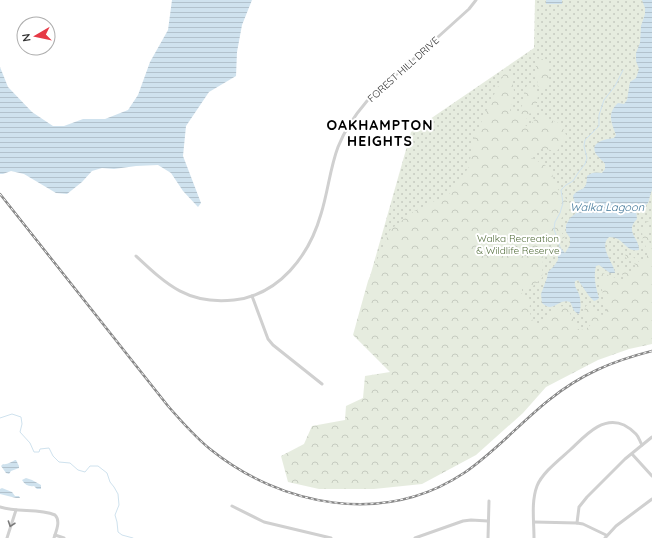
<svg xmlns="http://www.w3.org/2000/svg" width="652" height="538" viewBox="0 0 652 538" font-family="Quicksand,sans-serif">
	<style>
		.green { fill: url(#green-dots) }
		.forest { fill: url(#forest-crowns) }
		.water { fill: url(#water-rules) }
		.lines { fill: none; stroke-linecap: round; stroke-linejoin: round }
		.stream { stroke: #cfe2ee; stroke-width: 1 }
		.minor { stroke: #d0d0d0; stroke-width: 3 }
		.rail-casing { stroke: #888; stroke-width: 2.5 }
		.rail { stroke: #fff; stroke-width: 1; stroke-dasharray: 3; stroke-linecap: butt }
		.oneway { stroke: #7a7a7a }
		.labels { text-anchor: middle; stroke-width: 4; stroke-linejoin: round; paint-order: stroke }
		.street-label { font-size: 10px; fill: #333; stroke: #fff }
		.park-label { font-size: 10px; fill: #56703f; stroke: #fff }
		.water-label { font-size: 11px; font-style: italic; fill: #3f7597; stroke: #fff }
		.district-label { font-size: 14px; font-weight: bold; letter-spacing: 1px; fill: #000; stroke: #fff }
	</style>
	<defs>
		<pattern id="green-dots" width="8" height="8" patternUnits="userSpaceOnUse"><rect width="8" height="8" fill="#e6ecdf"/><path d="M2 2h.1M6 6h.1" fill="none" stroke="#c6cbc0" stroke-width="1.8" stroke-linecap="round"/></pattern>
		<pattern id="forest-crowns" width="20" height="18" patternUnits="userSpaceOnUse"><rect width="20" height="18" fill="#e6ecdf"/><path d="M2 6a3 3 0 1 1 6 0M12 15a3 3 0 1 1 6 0" fill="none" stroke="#c6cbc0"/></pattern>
		<pattern id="water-rules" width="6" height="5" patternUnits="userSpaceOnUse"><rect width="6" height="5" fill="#cfe2ee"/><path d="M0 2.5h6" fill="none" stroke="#b2c2cd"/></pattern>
	</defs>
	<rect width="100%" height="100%" fill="#fff"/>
	<path class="green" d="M535 0H652V338L356 326 411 132 534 48Z"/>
	<g class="forest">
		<path d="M535 58 548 60 549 80 546 88H538Z"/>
		<path d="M505 71H510L514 91 510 111H519L524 102V89L528 85 538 94 536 112 528 114 525 125 528 127 539 115 561 124 567 137 557 151 537 148 530 157 545 165 552 174 556 187 567 200V208L561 219 560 226 561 232 565 237C557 242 546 245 541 251L543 258 542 278 533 286 522 288V294L531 300 529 310 533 322 539 325 556 310 562 306 568 309 578 330C583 330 588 329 591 324 585 318 581 312 587 305 593 311 596 315 605 315L607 311 599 277 601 273C609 274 615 279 622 280L624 278 619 267 624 268 630 272 636 269V265L626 258 625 253 633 257 639 262 646 260 648 252 643 240 642 232 647 221 650 222 647 234 650 244H652V344L629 349 598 360 546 387 523 413 476 455 422 484 374 489H319L288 482 281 456 304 444 312 426 345 420 346 406 363 398 365 376 390 372 353 335 368 281 390 230 414 211 449 194 460 181 468 168 471 155 474 138Z"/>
	</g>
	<g class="water">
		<path d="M172 0H252L242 25 237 52 236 76 209 92 186 126 183 156 201 203 198 207 183 191 171 173 158 165 136 166 114 169 102 168 92 171 82 182 67 194 56 193 24 174 11 171 3 174H0V67L8 87 32 112 53 126H64L83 119H105L128 110 138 95 150 62 168 30Z"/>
		<rect x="546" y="0" width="16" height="4"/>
		<path d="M642 0H652V190C647 202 652 204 638 208L636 210 637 219C624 232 640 239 639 250 625 253 625 237 609 237 598 247 614 263 615 273H610L599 265 596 266C593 277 596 288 599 298L597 300 594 301 589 296 578 280 575 281C574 287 577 289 579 294 581 300 581 309 579 314 573 312 573 307 570 302 558 298 554 314 542 303L541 294 547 278 548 272 554 266 558 260V249L560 247 565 253 570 245V238L566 232V225L570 218 576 213V207L573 196C579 186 587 194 587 176 592 172 596 172 602 173L605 169V164C603 161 599 158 596 154 589 142 606 139 614 138L616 135C611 122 607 113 618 103L624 104 627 100 630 82 636 78 639 69 636 61V53L640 43 641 26 645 14V8Z"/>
		<path d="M15 460H16L19 466V468L11 471 9 474 6 473 1 466 3 464C7 465 11 462 15 460Z"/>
		<path d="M26 478 32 480 41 485V489H37L34 486C29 487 25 485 22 480Z"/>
		<path d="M2 488 12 492 15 496H19L20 498H16L0 494V489Z"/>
	</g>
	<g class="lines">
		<g class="stream">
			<path d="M560 247 554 229 555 222 560 213 563 203 561 190 566 185 573 181 578 173 585 164 587 158 584 146 585 140 599 126V115L604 100 615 86 623 70"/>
			<path d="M0 418 12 414 21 417 22 424 20 432 30 443 34 452H39L40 449 49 448 53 456 59 462 70 463 78 470 85 472 90 466H98L107 473 110 482 114 487 118 494 119 505 115 515 117 522 118 532 122 535 133 538"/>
		</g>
		<g class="minor">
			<path d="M136 256C167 285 188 305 234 300 279 295 309 256 321 214 328 192 330 168 338 147 345 129 355 115 367 101L469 9 476 0"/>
			<path d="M252 296 268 339 273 345 322 384"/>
			<path d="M632 454 652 476"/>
			<path d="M232 506 264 522 331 538"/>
			<path d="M0 507C18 513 38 508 55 515 61 521 56 531 54 538"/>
			<path d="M534 522 577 523 583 524 606 535"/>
			<path d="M577 523 579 507 587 497 625 459 652 437"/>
			<path d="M55 535 64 538"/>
			<path d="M7 538 16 510"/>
			<path d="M415 538 463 521 471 520 488 521"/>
			<path d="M488 538 489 501"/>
			<path d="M534 538C534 521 531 502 537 486 542 473 559 460 570 450 584 437 602 415 624 425 628 427 633 431 636 434 639 437 640 442 642 445"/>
			<path d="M605 538 616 526 652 499"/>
		</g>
		<defs>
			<path id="rail" d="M0 194 168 406C181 421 194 436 210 449 282 507 384 526 464 473 495 452 520 423 549 400 581 374 613 361 652 351"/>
		</defs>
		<use href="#rail" class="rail-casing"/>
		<use href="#rail" class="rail"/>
	</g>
	<defs><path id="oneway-chevron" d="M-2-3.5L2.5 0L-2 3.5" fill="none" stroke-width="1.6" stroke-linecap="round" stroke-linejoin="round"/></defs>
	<use class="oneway" href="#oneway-chevron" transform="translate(11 524) rotate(109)"/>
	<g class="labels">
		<g class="street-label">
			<text transform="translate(403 69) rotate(-42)" y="4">FOREST HILL DRIVE</text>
		</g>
		<g class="park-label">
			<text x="518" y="242">Walka Recreation<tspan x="518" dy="12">&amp; Wildlife Reserve</tspan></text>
		</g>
		<g class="water-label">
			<text x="607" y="211">Walka Lagoon</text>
		</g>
		<g class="district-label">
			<text x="380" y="130">OAKHAMPTON<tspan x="380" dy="16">HEIGHTS</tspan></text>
		</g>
	</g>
	<g transform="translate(36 36) rotate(261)"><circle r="19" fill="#ffffff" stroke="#adadad"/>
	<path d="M0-3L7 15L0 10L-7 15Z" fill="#e63946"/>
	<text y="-6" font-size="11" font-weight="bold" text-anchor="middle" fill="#333333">N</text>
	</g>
</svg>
